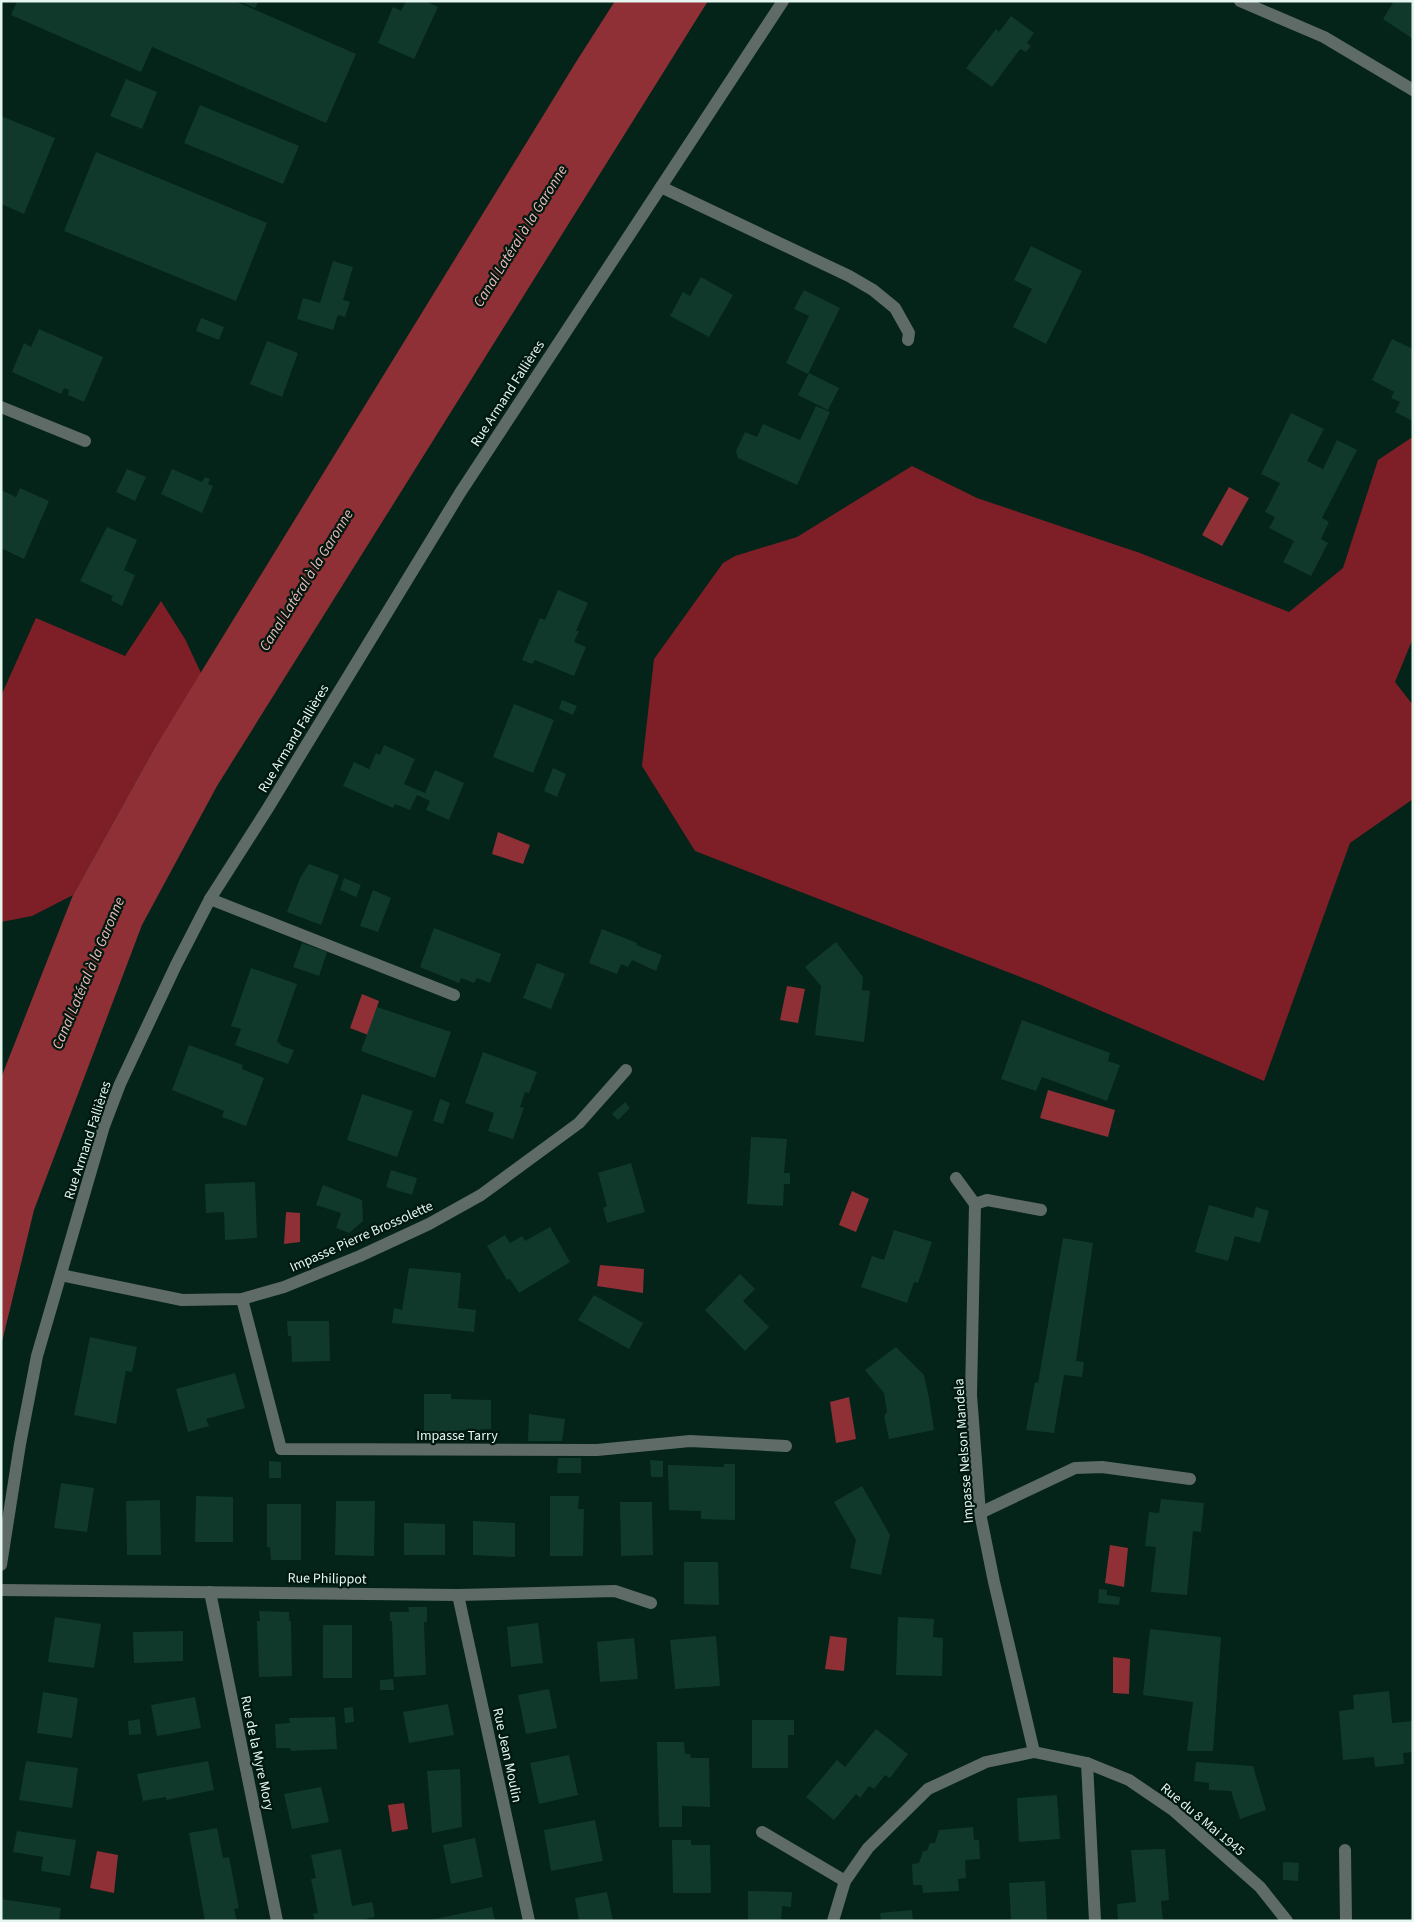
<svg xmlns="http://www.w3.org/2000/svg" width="1414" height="1922" viewBox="0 0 1414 1922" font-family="'Source Sans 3',sans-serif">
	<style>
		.forest { fill: #7e1f28 }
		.water { fill: #8f2f36 }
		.building { fill: #10392c }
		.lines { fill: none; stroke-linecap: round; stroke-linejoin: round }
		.lane { stroke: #5e6b66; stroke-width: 12 }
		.street { stroke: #5e6b66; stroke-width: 12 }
		.labels { text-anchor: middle; stroke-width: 4.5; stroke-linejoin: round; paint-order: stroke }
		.street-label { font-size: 14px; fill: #e5f6ef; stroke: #001910 }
		.water-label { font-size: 15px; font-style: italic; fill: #f0b9b8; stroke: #001910 }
	</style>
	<rect width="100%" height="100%" fill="#042319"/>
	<g class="forest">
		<path d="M1411 438H1413V638L1395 682 1413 705V799L1350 843 1264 1081 1041 985 695 851 642 766 654 659 723 563 735 556 797 537 912 466 977 498 1140 553 1289 612 1343 568 1378 460Z"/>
		<path d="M161 601 185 639 201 673 155 747 73 895 32 916 1 922V696L36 618 125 656Z"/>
	</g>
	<g class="water">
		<path d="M615 1H708L217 786 142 925 34 1210 1 1346V1078L73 895 155 747 576 62Z"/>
		<path d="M1229 487 1249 498 1222 546 1202 535Z"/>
		<path d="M498 832 530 845 523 864 492 854Z"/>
		<path d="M787 986 805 989 798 1023 780 1020Z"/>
		<path d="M362 994 379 1001 368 1035 350 1028Z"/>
		<path d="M1048 1090 1115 1110 1108 1137 1040 1118Z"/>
		<path d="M852 1191 869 1199 856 1232 839 1225Z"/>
		<path d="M286 1212 300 1213V1242L284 1244Z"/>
		<path d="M600 1265 644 1269 643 1293 597 1286Z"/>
		<path d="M849 1397 856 1439 836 1443 830 1402Z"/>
		<path d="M1110 1545 1128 1548 1124 1587 1105 1583Z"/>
		<path d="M830 1636 847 1638 844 1671 825 1669Z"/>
		<path d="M1113 1657 1130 1659 1129 1694 1113 1693Z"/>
		<path d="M404 1803 408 1829 392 1832 388 1805Z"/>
		<path d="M97 1851 118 1855 114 1893 90 1888Z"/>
	</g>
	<g class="building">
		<path d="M17 1H235L356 54 326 123 152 47 141 72 11 15Z"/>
		<path d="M239 1H259L255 8Z"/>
		<path d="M406 1H425L438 7 414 59 378 43 393 7 401 11Z"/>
		<path d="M1394 1H1413V39L1383 19Z"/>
		<path d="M1011 16 1034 33 1027 43 1031 46 1026 52 1020 49 992 87 966 68 996 29 999 32Z"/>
		<path d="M126 79 157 92 142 129 110 116Z"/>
		<path d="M200 105 299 146 283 184 184 143Z"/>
		<path d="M1 116 55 138 24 214 1 204Z"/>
		<path d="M96 152 267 223 236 301 64 231Z"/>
		<path d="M1031 246 1082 271 1046 344 1013 327 1032 289 1014 280Z"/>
		<path d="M333 261 353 267 343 300 350 302 345 317 338 315 333 330 297 319 303 298 320 303Z"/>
		<path d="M701 277 733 295 709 337 670 316 683 292 690 296Z"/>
		<path d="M804 290 840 308 808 374 786 363 809 316 794 309Z"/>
		<path d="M201 318 224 327 219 340 196 331Z"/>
		<path d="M39 329 103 357 84 402 68 395 69 390 64 388 61 394 12 372 24 343 31 347Z"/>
		<path d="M1392 339 1413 349V421L1395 412 1400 402 1391 398 1394 392 1372 380Z"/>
		<path d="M267 341 298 353 282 397 250 384Z"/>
		<path d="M809 373 839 388 828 410 798 395Z"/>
		<path d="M816 406 830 412 797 485 738 458 736 451 745 432 757 437 763 424 800 440Z"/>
		<path d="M1291 413 1324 429 1307 461 1323 469 1337 440 1357 450 1322 518 1329 522 1321 539 1328 543 1311 576 1283 562 1294 541 1269 528 1275 517 1265 512 1280 483 1261 474Z"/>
		<path d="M127 469 146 477 135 501 116 492Z"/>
		<path d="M172 469 202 482 205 477 210 479 208 484 213 486 202 513 161 494Z"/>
		<path d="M20 488 49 501 24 559 1 548V490L16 497Z"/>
		<path d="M107 527 137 540 124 570 135 575 122 606 111 600 113 596 80 581Z"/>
		<path d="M558 590 588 603 576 631H579L574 642 586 647 574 676 535 660 532 664 522 660 540 618 545 620Z"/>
		<path d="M562 700 577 706 573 715 559 709Z"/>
		<path d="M514 704 554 720 533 773 493 757Z"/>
		<path d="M384 745 415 759 404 784 425 793 435 770 464 783 449 820 426 810 430 801 417 795 410 810 395 804 393 808 343 786 354 762 369 769 376 753 380 755Z"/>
		<path d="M553 768 566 774 557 797 544 791Z"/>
		<path d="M309 864 339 875 321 925 287 912 300 878Z"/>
		<path d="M344 878 361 885 356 897 340 890Z"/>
		<path d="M373 890 391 898 378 932 360 926Z"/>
		<path d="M434 928 501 954 490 983 477 978 474 983 461 978 459 983 420 967Z"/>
		<path d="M602 929 637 943 636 945 662 955 656 971 632 960 628 967 621 964 617 974 589 963Z"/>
		<path d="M836 942 863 977 862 990 870 991 864 1042 815 1035 821 986 805 967Z"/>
		<path d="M302 943 327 952 319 976 293 967Z"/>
		<path d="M537 963 565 974 551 1009 523 998Z"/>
		<path d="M251 968 297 984 277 1041 282 1046 294 1050 288 1064 235 1045 241 1029 231 1026Z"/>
		<path d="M377 1007 451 1032 435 1078 361 1051Z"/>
		<path d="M1022 1020 1110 1053 1108 1061 1120 1065 1107 1101 1042 1077 1036 1091 1001 1079Z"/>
		<path d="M189 1045 243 1065 242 1069 264 1078 246 1126 222 1117 224 1111 172 1090Z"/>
		<path d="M483 1052 537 1072 529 1093 525 1092 520 1107 524 1108 513 1139 488 1131 494 1113 465 1103Z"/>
		<path d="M362 1094 413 1111 397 1157 347 1140Z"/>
		<path d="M440 1099 450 1103 443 1124 433 1121Z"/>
		<path d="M625 1102 630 1108 618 1120 612 1114Z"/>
		<path d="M751 1137 787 1139 784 1173H790V1184H784L783 1206 747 1204Z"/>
		<path d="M631 1163 645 1212 607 1223 603 1208 607 1206 598 1173Z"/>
		<path d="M391 1170 417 1178 412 1195 386 1187Z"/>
		<path d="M255 1182 257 1238 225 1240 224 1212 206 1213 205 1184Z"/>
		<path d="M323 1185 362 1200 363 1221 349 1233 336 1228 341 1213 316 1205Z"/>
		<path d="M1209 1205 1253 1218 1256 1207 1269 1211 1260 1243 1235 1236 1228 1261 1195 1252Z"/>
		<path d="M550 1227 570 1262 519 1293 510 1279 507 1280 487 1246 505 1235 510 1243 522 1236 525 1241Z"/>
		<path d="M894 1230 932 1242 918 1283 914 1282 907 1303 861 1287 872 1256 884 1260Z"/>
		<path d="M1063 1238 1093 1243 1076 1361 1084 1362 1082 1377 1064 1375 1054 1433 1026 1430 1035 1382 1038 1383Z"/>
		<path d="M409 1268 461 1273 458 1308 476 1310 474 1332 392 1323 394 1308 402 1310Z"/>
		<path d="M740 1274 755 1289 743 1301 769 1327 745 1351 705 1310Z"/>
		<path d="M594 1295 643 1323 629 1349 578 1320Z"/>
		<path d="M287 1321H329L330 1361 292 1362 291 1336H288Z"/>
		<path d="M90 1337 137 1347 132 1372 126 1371 116 1424 74 1415Z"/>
		<path d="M896 1347 924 1375 929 1398 934 1430 889 1439 884 1416 887 1412 884 1393 865 1370Z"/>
		<path d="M235 1373 245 1408 206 1419 209 1426 188 1432 176 1389Z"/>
		<path d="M424 1394H451V1399L491 1400V1429L450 1431 449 1436H424Z"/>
		<path d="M529 1414 565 1419 562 1441H528Z"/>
		<path d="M558 1458H581V1473H557Z"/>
		<path d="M650 1460 663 1461V1477H651Z"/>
		<path d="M269 1461 281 1462V1478H269Z"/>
		<path d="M724 1464H735V1520L701 1519V1511L669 1510 668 1465 724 1467Z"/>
		<path d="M61 1483 94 1488 87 1532 54 1528Z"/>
		<path d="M862 1486 890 1535 881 1575 850 1568 856 1540 834 1502Z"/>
		<path d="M196 1496 233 1497V1542H195Z"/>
		<path d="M550 1496H579L578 1509H584L583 1556H550Z"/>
		<path d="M1161 1499 1204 1503 1201 1532 1193 1531 1187 1595 1151 1592 1156 1547 1145 1546 1149 1512 1159 1513Z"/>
		<path d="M160 1500 161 1555H127L126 1501Z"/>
		<path d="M336 1501H375L374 1556 335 1555Z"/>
		<path d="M620 1502H652L653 1555 621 1556Z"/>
		<path d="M267 1504H301V1560H271L270 1547H267Z"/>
		<path d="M473 1521 515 1523V1557L473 1555Z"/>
		<path d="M404 1523 445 1524V1555H404Z"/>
		<path d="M684 1562H718L719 1605 684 1604Z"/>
		<path d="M1099 1589 1107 1590V1595L1120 1597 1119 1605 1098 1603Z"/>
		<path d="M408 1607H427V1622H424L426 1675 394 1677 392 1621H390V1612H409Z"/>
		<path d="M259 1611 289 1612V1621H291L292 1676 259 1677 257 1621H260Z"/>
		<path d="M55 1617 101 1624 94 1668 48 1662Z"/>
		<path d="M898 1617 934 1619 933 1637 943 1638 942 1676 896 1675Z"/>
		<path d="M538 1623 543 1663 511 1667 507 1627Z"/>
		<rect x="323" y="1625" width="29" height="53"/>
		<path d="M1150 1629 1221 1637 1213 1751H1187L1193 1702 1143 1695Z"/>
		<path d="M183 1631V1661L134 1663 133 1632Z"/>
		<path d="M716 1636 720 1686 675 1689 670 1640Z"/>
		<path d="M634 1638 638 1679 600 1682 597 1642Z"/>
		<path d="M393 1679 394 1690H380V1680Z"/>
		<path d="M549 1689 557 1728 526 1734 518 1695Z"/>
		<path d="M1389 1691 1392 1723 1413 1721V1752L1403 1753 1404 1764 1375 1767 1374 1757 1343 1760 1339 1711 1354 1709 1353 1695Z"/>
		<path d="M43 1692 78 1698 72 1738 37 1733Z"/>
		<path d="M195 1697 201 1728 157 1736 151 1705Z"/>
		<path d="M448 1704 454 1735 409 1743 403 1712Z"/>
		<path d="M353 1707 354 1722 345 1723 344 1708Z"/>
		<path d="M335 1717 337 1749 291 1751 290 1748H276L275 1724 290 1723 289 1718Z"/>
		<path d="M140 1719 141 1734 129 1735 128 1721Z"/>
		<path d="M752 1720H794V1735H788V1768H752Z"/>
		<path d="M876 1729 908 1754 890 1778 885 1775 874 1789 869 1786 860 1798 856 1794 834 1820 806 1797 837 1760 845 1767Z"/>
		<path d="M657 1742H684L685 1754H690L691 1758H709L710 1807 682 1806V1827H659Z"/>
		<path d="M569 1755 578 1795 539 1804 530 1763Z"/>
		<path d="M26 1761 78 1768 72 1808 19 1800Z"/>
		<path d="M208 1761 214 1790 166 1800V1797L143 1801 137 1774Z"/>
		<path d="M1196 1762 1253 1766 1266 1810 1240 1819 1231 1791 1209 1790V1783L1194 1781Z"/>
		<path d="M460 1769 462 1827 432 1833 427 1771Z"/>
		<path d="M321 1787 329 1822 292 1829 284 1794Z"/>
		<path d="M1057 1795 1060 1839 1019 1842 1017 1798Z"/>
		<path d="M595 1820 603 1861 551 1871 544 1830Z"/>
		<path d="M973 1827 974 1840H979L980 1859 965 1860 966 1878 958 1879 959 1891 923 1893 922 1885H913L912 1864 919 1863 923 1851H927L930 1843H935L939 1830Z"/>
		<path d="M217 1828 223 1858 229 1857 239 1908 234 1909 237 1921H205L189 1833Z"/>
		<path d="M17 1831 76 1840 70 1876 41 1871 43 1857 13 1852Z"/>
		<path d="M475 1838 483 1877 451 1884 443 1845Z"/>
		<path d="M672 1840H691V1845H710L711 1893H673Z"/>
		<path d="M341 1849 352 1906 372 1902 375 1917 355 1921H315L313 1914 318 1913 311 1879 316 1878 311 1855Z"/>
		<path d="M1165 1849 1169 1900 1161 1901 1163 1921H1118L1117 1904 1136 1902 1131 1850Z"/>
		<path d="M1283 1862 1299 1863 1298 1881 1283 1880Z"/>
		<path d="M1045 1881 1047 1921H1011L1009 1883Z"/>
		<path d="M748 1891 792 1892 791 1907 782 1906 781 1919 788 1921H748Z"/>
		<path d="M607 1892 613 1921H579L575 1898Z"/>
		<path d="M1 1899 61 1908 59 1921H1Z"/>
		<path d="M492 1907 495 1921H430V1920Z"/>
		<path d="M912 1910 913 1921H881L880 1913Z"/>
	</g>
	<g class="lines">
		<g class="lane">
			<path d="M661 187 849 276 873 290 895 308 909 333 908 340"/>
			<path d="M210 899 454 995"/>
			<path d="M975 1204 987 1200 1041 1210"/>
			<path d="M980 1513 1075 1468 1102 1467 1190 1479"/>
			<path d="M1345 1850 1346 1921"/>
		</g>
		<g class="street">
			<path d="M1240 1 1324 37 1413 90"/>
			<path d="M1 407 85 441"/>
			<path d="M956 1178 975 1204 971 1395 980 1513 994 1582 1034 1752"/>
			<path d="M61 1275 182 1300 242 1299 284 1287 360 1256 429 1224 481 1195 579 1123 626 1070"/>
			<path d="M242 1299 281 1449 597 1450 690 1441 786 1446"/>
			<path d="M1 1565 20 1444 37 1356 104 1126 120 1084 176 965 210 899 268 808 460 493 783 1"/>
			<path d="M1 1590 458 1595 615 1591 651 1603"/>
			<path d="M210 1592 277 1921"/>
			<path d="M458 1595 529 1921"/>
			<path d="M1087 1763 1095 1921"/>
			<path d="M762 1832 845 1881"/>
			<path d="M833 1921 845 1881 868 1848 928 1789 986 1762 1034 1752 1087 1763 1129 1780 1173 1810 1260 1887 1287 1921"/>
		</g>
	</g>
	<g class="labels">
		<g class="street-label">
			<text transform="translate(507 393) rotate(-57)" y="5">Rue Armand Fallières</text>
			<text transform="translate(293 738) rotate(-59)" y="5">Rue Armand Fallières</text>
			<text transform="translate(87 1140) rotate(-72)" y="5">Rue Armand Fallières</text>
			<text transform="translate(361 1236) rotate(-24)" y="5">Impasse Pierre Brossolette</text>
			<text x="457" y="1440">Impasse Tarry</text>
			<text transform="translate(963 1451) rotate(-94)" y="5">Impasse Nelson Mandela</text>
			<text transform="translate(327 1578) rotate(1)" y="5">Rue Philippot</text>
			<text transform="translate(258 1753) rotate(78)" y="5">Rue de la Myre Mory</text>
			<text transform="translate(508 1755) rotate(78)" y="5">Rue Jean Moulin</text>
			<text transform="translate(1203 1819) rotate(40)" y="5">Rue du 8 Mai 1945</text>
		</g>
		<g class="water-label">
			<text transform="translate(520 236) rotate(-58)" y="5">Canal Latéral à la Garonne</text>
			<text transform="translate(306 580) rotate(-58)" y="5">Canal Latéral à la Garonne</text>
			<text transform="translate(88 973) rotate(-67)" y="5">Canal Latéral à la Garonne</text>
		</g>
	</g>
	<rect width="1414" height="1922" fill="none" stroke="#e5f6ef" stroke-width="5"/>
</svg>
